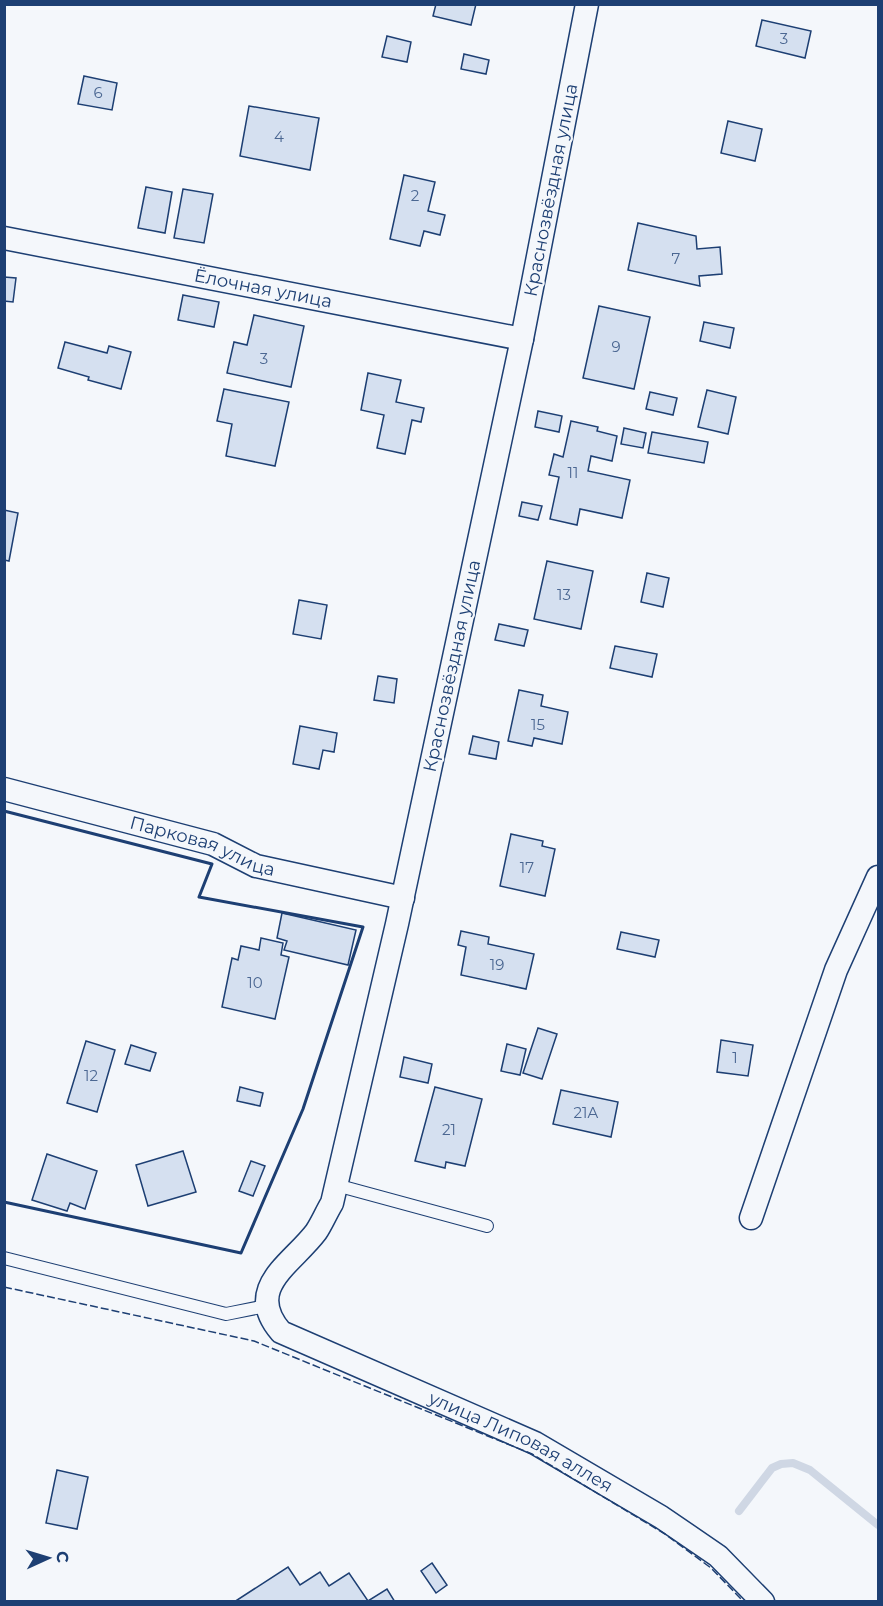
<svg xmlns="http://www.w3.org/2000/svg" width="883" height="1606" viewBox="0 0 883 1606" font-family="Montserrat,sans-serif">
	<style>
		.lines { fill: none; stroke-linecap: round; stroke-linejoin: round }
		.stream { stroke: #cfd7e4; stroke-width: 8 }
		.building { fill: #d5e0f0; stroke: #1d3f73; stroke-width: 1.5 }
		.service-casing { stroke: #1d3f73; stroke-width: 14 }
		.minor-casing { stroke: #1d3f73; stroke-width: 25 }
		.service { stroke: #f4f7fb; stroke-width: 12 }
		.minor { stroke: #f4f7fb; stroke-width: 22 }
		.fence { stroke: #1d3f73; stroke-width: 1.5; stroke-dasharray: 8 3; stroke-linecap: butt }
		.wall { stroke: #1d3f73; stroke-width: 3 }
		.labels { text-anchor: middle; stroke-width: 4.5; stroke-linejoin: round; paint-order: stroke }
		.number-label { font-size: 15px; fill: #4b6792 }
		.street-label { font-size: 18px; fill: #1d3f73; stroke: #f4f7fb }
	</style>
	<rect width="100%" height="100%" fill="#f4f7fb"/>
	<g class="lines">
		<path class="stream" d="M739 1511 772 1468 781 1464 793 1463 810 1470 878 1525"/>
	</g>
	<g class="building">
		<path d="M436 4H476L471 25 433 16Z"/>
		<path d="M762 20 811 31 805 58 756 46Z"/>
		<path d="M387 36 411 42 407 62 382 57Z"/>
		<path d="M464 54 489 60 486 74 461 69Z"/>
		<path d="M84 76 117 83 112 110 78 104Z"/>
		<path d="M249 106 319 118 310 170 240 156Z"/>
		<path d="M728 121 762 129 755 161 721 153Z"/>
		<path d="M404 175 435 182 428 211 445 215 440 235 424 231 420 246 390 239Z"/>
		<path d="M146 187 172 192 165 233 138 228Z"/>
		<path d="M183 189 213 194 204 243 174 238Z"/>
		<path d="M638 223 696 236 697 249 720 247 722 274 699 276 700 286 628 270Z"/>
		<path d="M4 277 16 278 13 302 4 301Z"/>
		<path d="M183 295 219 302 214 327 178 320Z"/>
		<path d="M599 306 650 317 634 389 583 378Z"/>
		<path d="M254 315 304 326 291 387 227 373 234 342 247 345Z"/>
		<path d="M704 322 734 328 730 348 700 341Z"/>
		<path d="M65 342 107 353 109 346 131 352 121 389 88 380 89 377 58 368Z"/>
		<path d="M368 373 401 380 396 402 424 408 421 422 412 420 405 454 377 448 384 415 361 410Z"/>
		<path d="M224 389 289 402 275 466 226 456 232 424 217 421Z"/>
		<path d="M707 390 736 397 728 434 698 427Z"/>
		<path d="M650 392 677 398 673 415 646 409Z"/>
		<path d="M538 411 562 416 559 432 535 427Z"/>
		<path d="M571 421 598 427 597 431 617 436 612 461 591 456 588 471 630 480 622 518 580 509 577 525 550 519 559 477 549 475 554 454 563 457Z"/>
		<path d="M624 428 646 433 643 448 621 444Z"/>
		<path d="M652 432 708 442 704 463 648 453Z"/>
		<path d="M522 502 542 506 538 520 519 516Z"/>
		<path d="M4 510 18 513 9 561 4 560Z"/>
		<path d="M547 561 593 571 581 629 534 619Z"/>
		<path d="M647 573 669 578 663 607 641 602Z"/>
		<path d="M299 600 327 605 321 639 293 634Z"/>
		<path d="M499 624 528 630 524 646 495 640Z"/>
		<path d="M615 646 657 654 652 677 610 668Z"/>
		<path d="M378 676 397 679 394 703 374 700Z"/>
		<path d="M519 690 543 695 541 706 568 712 562 744 534 738 532 746 508 741Z"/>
		<path d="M300 726 337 733 334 752 323 750 319 769 293 764Z"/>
		<path d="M473 736 499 742 496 759 469 754Z"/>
		<path d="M511 834 543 841 542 846 555 849 545 896 500 886Z"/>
		<path d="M282 913 356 930 348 965 284 950 287 941 277 938Z"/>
		<path d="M461 931 489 937 488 944 534 954 526 989 461 975 466 947 458 945Z"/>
		<path d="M621 932 659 940 655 957 617 949Z"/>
		<path d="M261 938 283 943 281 955 289 957 275 1019 222 1007 232 958 238 960 241 946 259 950Z"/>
		<path d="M538 1028 557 1034 542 1079 523 1073Z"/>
		<path d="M721 1040 753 1045 748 1076 717 1072Z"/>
		<path d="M86 1041 115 1050 97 1112 67 1103Z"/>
		<path d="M507 1044 526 1049 520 1075 501 1071Z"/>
		<path d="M131 1045 156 1053 150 1071 125 1064Z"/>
		<path d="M404 1057 432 1064 428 1083 400 1077Z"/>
		<path d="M240 1087 263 1093 260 1106 237 1101Z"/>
		<path d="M435 1087 482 1099 465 1166 446 1162 445 1168 415 1161Z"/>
		<path d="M561 1090 618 1102 611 1137 553 1124Z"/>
		<path d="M183 1151 196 1192 148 1206 136 1165Z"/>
		<path d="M47 1154 97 1171 85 1209 70 1203 67 1211 32 1200Z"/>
		<path d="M251 1161 265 1166 253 1196 239 1191Z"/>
		<path d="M57 1470 88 1477 77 1529 46 1523Z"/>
		<path d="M432 1563 447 1585 436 1593 421 1571Z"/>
		<path d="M288 1567 300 1585 320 1572 329 1586 349 1573 368 1601 387 1589 395 1602H234Z"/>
	</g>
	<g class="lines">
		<defs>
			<g id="service">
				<path d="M336 1185 487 1226"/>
				<path d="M4 1258 226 1314 266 1306"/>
			</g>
			<g id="minor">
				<path id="s1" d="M587 4 522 339 397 924 332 1203C326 1213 322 1223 316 1232 292 1264 243 1288 281 1332L535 1443 661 1517 718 1556 763 1602"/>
				<path id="s2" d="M4 238 522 339"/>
				<path id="s3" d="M4 789 213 844 256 866 403 898"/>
				<path d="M751 1218 836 970 878 877"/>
			</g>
		</defs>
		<use href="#service" class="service-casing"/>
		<use href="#minor" class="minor-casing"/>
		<use href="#service" class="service"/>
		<use href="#minor" class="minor"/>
		<path class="fence" d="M4 1287 254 1341 532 1454 665 1534 711 1568 744 1602"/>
		<path class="wall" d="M4 811 212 864 199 897 363 927 303 1109 241 1253 4 1202"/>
	</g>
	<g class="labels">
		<g class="number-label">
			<text x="784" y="44">3</text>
			<text x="98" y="98">6</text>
			<text x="279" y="142">4</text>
			<text x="415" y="201">2</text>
			<text x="676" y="264">7</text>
			<text x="616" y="352">9</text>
			<text x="264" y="364">3</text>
			<text x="573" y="478">11</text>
			<text x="564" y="600">13</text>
			<text x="538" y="730">15</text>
			<text x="527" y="873">17</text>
			<text x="497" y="970">19</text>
			<text x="255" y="988">10</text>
			<text x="735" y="1063">1</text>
			<text x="91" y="1081">12</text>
			<text x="586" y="1118">21А</text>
			<text x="449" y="1135">21</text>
		</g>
		<g class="street-label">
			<text transform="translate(551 190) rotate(-79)" y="6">Краснозвёздная улица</text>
			<text dy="6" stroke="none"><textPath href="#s2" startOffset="264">Ёлочная улица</textPath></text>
			<text transform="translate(452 666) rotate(-78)" y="6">Краснозвёздная улица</text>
			<text dy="6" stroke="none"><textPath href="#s3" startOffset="207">Парковая улица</textPath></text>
			<text dy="6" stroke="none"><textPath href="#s1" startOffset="1644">улица Липовая аллея</textPath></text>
		</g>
	</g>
	<rect width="883" height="1606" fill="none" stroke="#1d3f73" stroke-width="12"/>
	<g transform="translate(48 1558) rotate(86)" stroke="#f4f7fb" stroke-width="4.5" paint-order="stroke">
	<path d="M0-4.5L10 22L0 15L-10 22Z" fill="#1d3f73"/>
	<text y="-9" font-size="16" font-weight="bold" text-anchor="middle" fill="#1d3f73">С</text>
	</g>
</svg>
